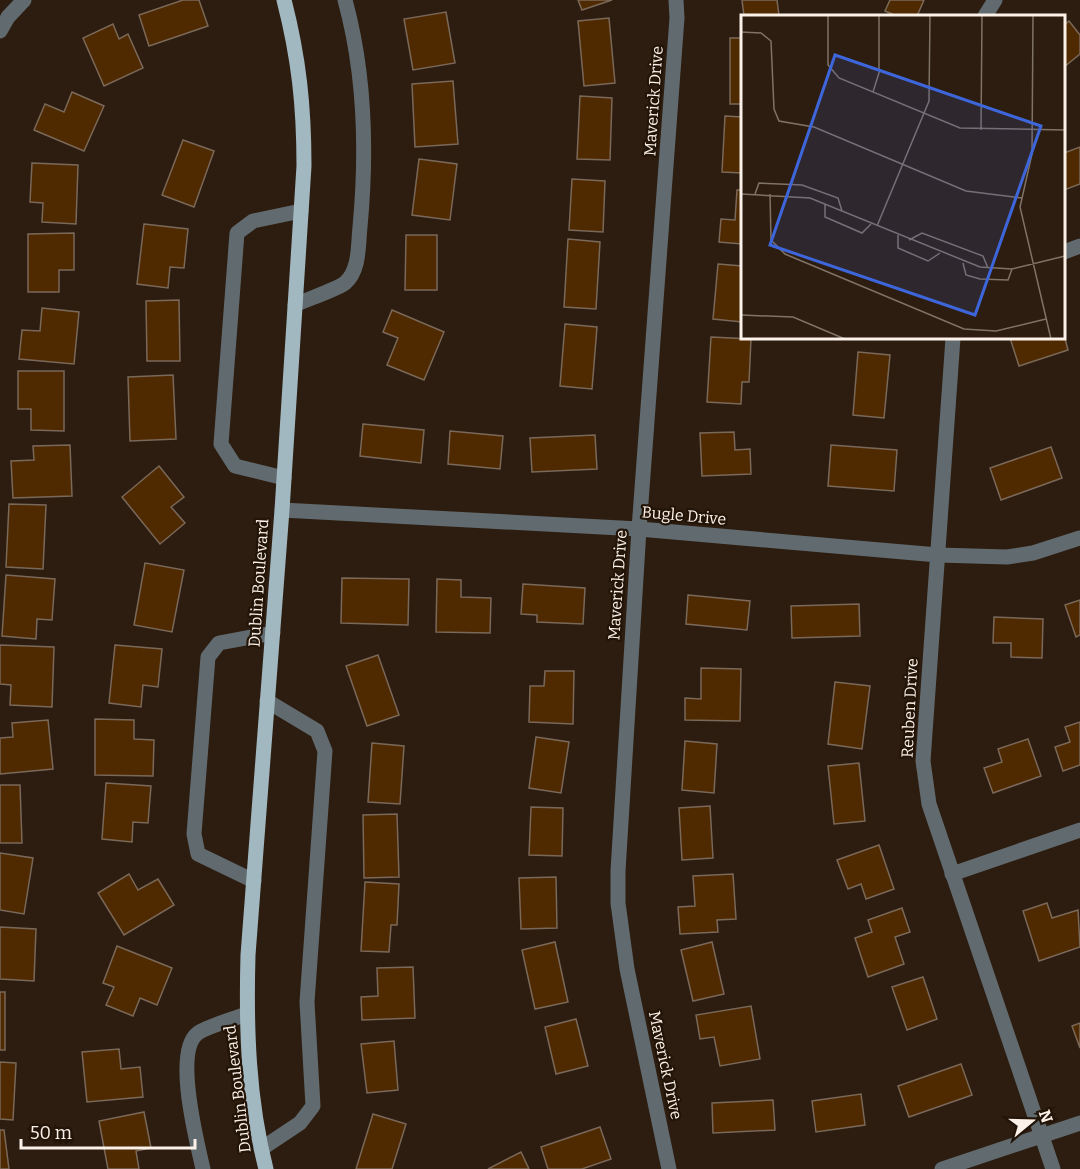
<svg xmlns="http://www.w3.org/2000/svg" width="1080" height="1169" viewBox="0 0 1080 1169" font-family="Bitter,serif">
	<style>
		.building { fill: #4f2900; stroke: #7a6859; stroke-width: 1.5 }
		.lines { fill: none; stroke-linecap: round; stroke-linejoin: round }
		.minor { stroke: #616b6f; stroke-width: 15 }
		.major { stroke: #a1b8c0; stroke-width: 15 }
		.labels { text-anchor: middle; stroke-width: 4.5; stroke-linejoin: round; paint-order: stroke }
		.street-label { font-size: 16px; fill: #fcf1e9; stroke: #221407 }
		.inset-road { fill: none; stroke: #7f7267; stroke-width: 1.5 }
		.view { fill: #3e66db; fill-opacity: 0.15; stroke: #3e66db; stroke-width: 3 }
		.inset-edge { fill: none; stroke: #fcf1e9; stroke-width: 3 }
	</style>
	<rect width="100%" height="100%" fill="#2c1d10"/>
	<g class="building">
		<path d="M183 0H199L208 26 149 46 139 15Z"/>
		<path d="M578 0H612L582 10Z"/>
		<path d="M742 0H777L779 16H744Z"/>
		<path d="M890 0H924L917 16H897L885 11Z"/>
		<path d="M446 12 455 63 413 70 404 19Z"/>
		<path d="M609 18 615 83 584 86 578 21Z"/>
		<path d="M1069 21 1080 35V54L1064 67V25Z"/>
		<path d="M113 24 119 39 128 34 143 68 104 86 83 38Z"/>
		<rect x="730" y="38" width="12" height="66"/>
		<path d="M453 81 458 144 415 147 412 84Z"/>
		<path d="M72 92 104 106 84 151 34 130 45 104 64 112Z"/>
		<path d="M580 96 612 98 610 160 577 159Z"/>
		<path d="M725 116 742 117V173L722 172Z"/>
		<path d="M183 140 214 151 194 207 162 195Z"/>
		<path d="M1080 147V184L1064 190V153Z"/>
		<path d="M419 159 457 164 450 220 412 215Z"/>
		<path d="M32 163 78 165 76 224 42 222 43 203 30 202Z"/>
		<path d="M572 179 605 181 603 232 569 230Z"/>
		<path d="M737 190H742V244L719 242 721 219 735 220Z"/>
		<path d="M144 224 188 229 184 268 170 267 168 288 137 284Z"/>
		<path d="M74 233V270H59V292H28V234Z"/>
		<path d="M406 235H437V290H405Z"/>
		<path d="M568 239 600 242 596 309 564 307Z"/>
		<path d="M718 264 742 266V322L713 319Z"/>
		<path d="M179 300 180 361H147L146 301Z"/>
		<path d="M42 308 79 312 74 364 19 359 22 330 40 331Z"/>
		<path d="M392 310 444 332 424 380 387 365 398 338 383 332Z"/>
		<path d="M565 324 597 327 592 389 560 386Z"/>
		<path d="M1064 335 1068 350 1019 366 1010 338H1064Z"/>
		<path d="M711 337 751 339 749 382H742L741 404 707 402Z"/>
		<path d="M858 352 890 355 884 418 853 415Z"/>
		<path d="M18 371H64V431L31 430V409H18Z"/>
		<path d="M173 375 176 439 130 441 128 377Z"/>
		<path d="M363 424 424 430 421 463 360 456Z"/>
		<path d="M450 431 503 436 500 469 448 464Z"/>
		<path d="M734 432 735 450 750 449 751 474 702 476 700 433Z"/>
		<path d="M595 435 597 469 532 472 530 438Z"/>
		<path d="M70 445 72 496 13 498 11 461 34 460 33 446Z"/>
		<path d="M831 445 897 450 894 491 828 486Z"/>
		<path d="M1051 447 1062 478 1001 500 990 468Z"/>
		<path d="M159 466 184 497 171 507 185 523 160 544 122 497Z"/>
		<path d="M9 504 46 505 43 569 6 567Z"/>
		<path d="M145 563 184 570 172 632 134 625Z"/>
		<path d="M6 575 55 579 52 620 37 619 36 639 2 636Z"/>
		<path d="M342 578 409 579 408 625 341 623Z"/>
		<path d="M437 579 461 580V597L491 598 490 633 436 632Z"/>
		<path d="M523 584 585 588 583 624 537 622V615L521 614Z"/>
		<path d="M688 595 750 601 747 630 686 624Z"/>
		<path d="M1080 600V635L1076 637 1065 605Z"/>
		<path d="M859 604 860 636 792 638 791 606Z"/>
		<path d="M994 617 1043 619 1042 658 1011 657V643H993Z"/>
		<path d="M0 645 54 647 52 707 10 705 11 685 0 684Z"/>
		<path d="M115 645 162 649 158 687 143 685 141 707 109 703Z"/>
		<path d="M378 655 399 715 367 726 346 666Z"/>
		<path d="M701 668 741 669 740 721 685 720V698L701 699Z"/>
		<path d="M545 671H574L573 724 529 722 530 686H544Z"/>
		<path d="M835 682 870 686 862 749 828 744Z"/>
		<path d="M95 719 134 720V739L154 740 153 776 95 775Z"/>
		<path d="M48 720 53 769 0 774V738L13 737 12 723Z"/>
		<path d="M1080 722V765L1063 771 1055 747 1070 742 1065 727Z"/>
		<path d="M536 737 569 742 561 793 529 788Z"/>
		<path d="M1028 739 1041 776 993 793 984 768 1002 762 998 749Z"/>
		<path d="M685 741 717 744 714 793 682 790Z"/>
		<path d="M372 743 404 746 400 804 368 802Z"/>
		<path d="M859 763 865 821 834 824 828 766Z"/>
		<path d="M106 783 151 786 148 823 133 822 132 842 102 839Z"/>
		<path d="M0 785H20L22 843H0Z"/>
		<path d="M710 806 713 858 682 860 679 808Z"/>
		<path d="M531 807 563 808 562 856 529 855Z"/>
		<path d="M397 814 399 877 364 878 363 815Z"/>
		<path d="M879 845 894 889 866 899 861 884 848 889 837 860Z"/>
		<path d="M0 853 33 858 24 914 0 910Z"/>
		<path d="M129 874 138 890 158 879 174 905 124 935 98 893Z"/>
		<path d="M733 874 736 919 717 920 718 932 680 934 678 907 695 906 693 876Z"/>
		<path d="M556 877 557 928 521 929 519 878Z"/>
		<path d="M365 882 399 884 397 925H391L389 952 361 951Z"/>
		<path d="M1047 903 1052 918 1078 910 1080 947 1039 961 1023 911Z"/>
		<path d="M902 908 910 932 895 937 904 964 868 977 855 938 872 932 868 920Z"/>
		<path d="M0 927 36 929 34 981 0 979Z"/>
		<path d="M555 942 568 1002 535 1009 522 950Z"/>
		<path d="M712 942 724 994 693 1001 681 950Z"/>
		<path d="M117 946 172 968 157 1005 140 998 133 1016 106 1005 114 987 103 983Z"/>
		<path d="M413 967 415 1018 362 1020 361 997 378 996 377 968Z"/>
		<path d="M923 977 937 1019 907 1030 892 987Z"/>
		<rect x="0" y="992" width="5" height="58"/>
		<path d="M751 1006 760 1059 720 1066 714 1037 700 1039 696 1015Z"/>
		<path d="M576 1019 588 1066 556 1074 545 1027Z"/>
		<path d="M1080 1023V1048L1072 1026Z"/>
		<path d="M394 1041 398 1090 367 1093 361 1044Z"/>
		<path d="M119 1049 121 1069 140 1067 143 1097 87 1102 82 1052Z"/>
		<path d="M0 1062 16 1063 13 1120 0 1119Z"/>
		<path d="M961 1064 972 1095 909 1117 898 1086Z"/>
		<path d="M861 1094 865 1125 816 1132 812 1101Z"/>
		<path d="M773 1100 775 1130 713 1133 712 1103Z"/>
		<path d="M144 1112 151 1148 136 1151 139 1169H108L99 1121Z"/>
		<path d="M373 1114 406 1124 392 1169H356Z"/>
		<path d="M600 1127 611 1159 582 1169H548L541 1147Z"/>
		<path d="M0 1130H4L9 1169H0Z"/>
		<path d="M521 1152 529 1169H488Z"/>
	</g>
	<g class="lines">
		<g class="minor">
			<path d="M985 16 995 0"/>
			<path d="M0 31 8 17 24 0"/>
			<path d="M1064 252 1080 246"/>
			<path d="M295 305C305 300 338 289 345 283 360 270 358 245 360 227 367 152 365 73 345 0"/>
			<path d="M953 338 923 761 929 804 1053 1169"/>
			<path d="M284 478 235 466 221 444 237 233 253 221 301 211"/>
			<path d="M282 510 639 529 938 555 1007 557 1033 553 1080 538"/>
			<path d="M952 874 1080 830"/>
			<path d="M254 881 198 854 194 834 208 657 219 643 273 633"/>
			<path d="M261 1149 300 1123 313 1106 307 1002 325 751 317 731 267 701"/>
			<path d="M203 1169C197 1142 173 1051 198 1033 208 1026 234 1019 246 1014"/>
			<path d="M669 1169 627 969 618 903V871L639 529 677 18 676 0"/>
			<path d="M942 1169 1080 1123"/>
		</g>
		<path class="major" d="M266 1169C248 1099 246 1027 248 955L282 510 304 166C304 107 299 58 284 0"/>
	</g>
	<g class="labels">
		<g class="street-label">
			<text transform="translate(653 101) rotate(-86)" y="6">Maverick Drive</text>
			<text transform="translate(684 515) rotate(5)" y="6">Bugle Drive</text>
			<text transform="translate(258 583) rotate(-86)" y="6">Dublin Boulevard</text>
			<text transform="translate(617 585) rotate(-86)" y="6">Maverick Drive</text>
			<text transform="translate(909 708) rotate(-87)" y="6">Reuben Drive</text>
			<text transform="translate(666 1065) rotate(78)" y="6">Maverick Drive</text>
			<text transform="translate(237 1089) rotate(-97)" y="6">Dublin Boulevard</text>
		</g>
	</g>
	<g transform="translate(741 15)">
		<rect width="324" height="324" fill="#2c1d10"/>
		<path class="inset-road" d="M87 0V50L98 63 219 113 324 115M292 0 291 139 279 192 310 324M0 17 20 18 30 26 33 94 38 106 73 112 225 176 281 183M132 77 138 58V0M240 115 241 0M0 179 69 183 239 252 271 254 324 241M14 179 18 168 61 170 97 183 101 196M29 179 30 225 44 239 223 314 255 316 305 304M84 189V202L121 218 130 209M136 211 188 86 189 0M157 220V233L187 246 199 238M168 225 181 218 242 241 247 253M222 248 225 260 239 264 267 265 271 254M0 300 52 302 104 324"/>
		<path class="view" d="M94 40 300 111 234 300 29 230Z"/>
		<rect width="324" height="324" class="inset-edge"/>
	</g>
	<g transform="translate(1032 1121) rotate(71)" stroke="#221407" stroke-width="4.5" paint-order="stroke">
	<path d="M0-4.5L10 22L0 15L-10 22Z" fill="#fcf1e9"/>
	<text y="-9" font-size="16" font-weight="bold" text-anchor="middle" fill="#fcf1e9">N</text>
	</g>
	<path d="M21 1139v9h174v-9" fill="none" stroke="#fcf1e9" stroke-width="3"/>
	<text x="30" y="1139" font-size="18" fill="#fcf1e9" stroke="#221407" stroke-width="4.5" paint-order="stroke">50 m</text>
</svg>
